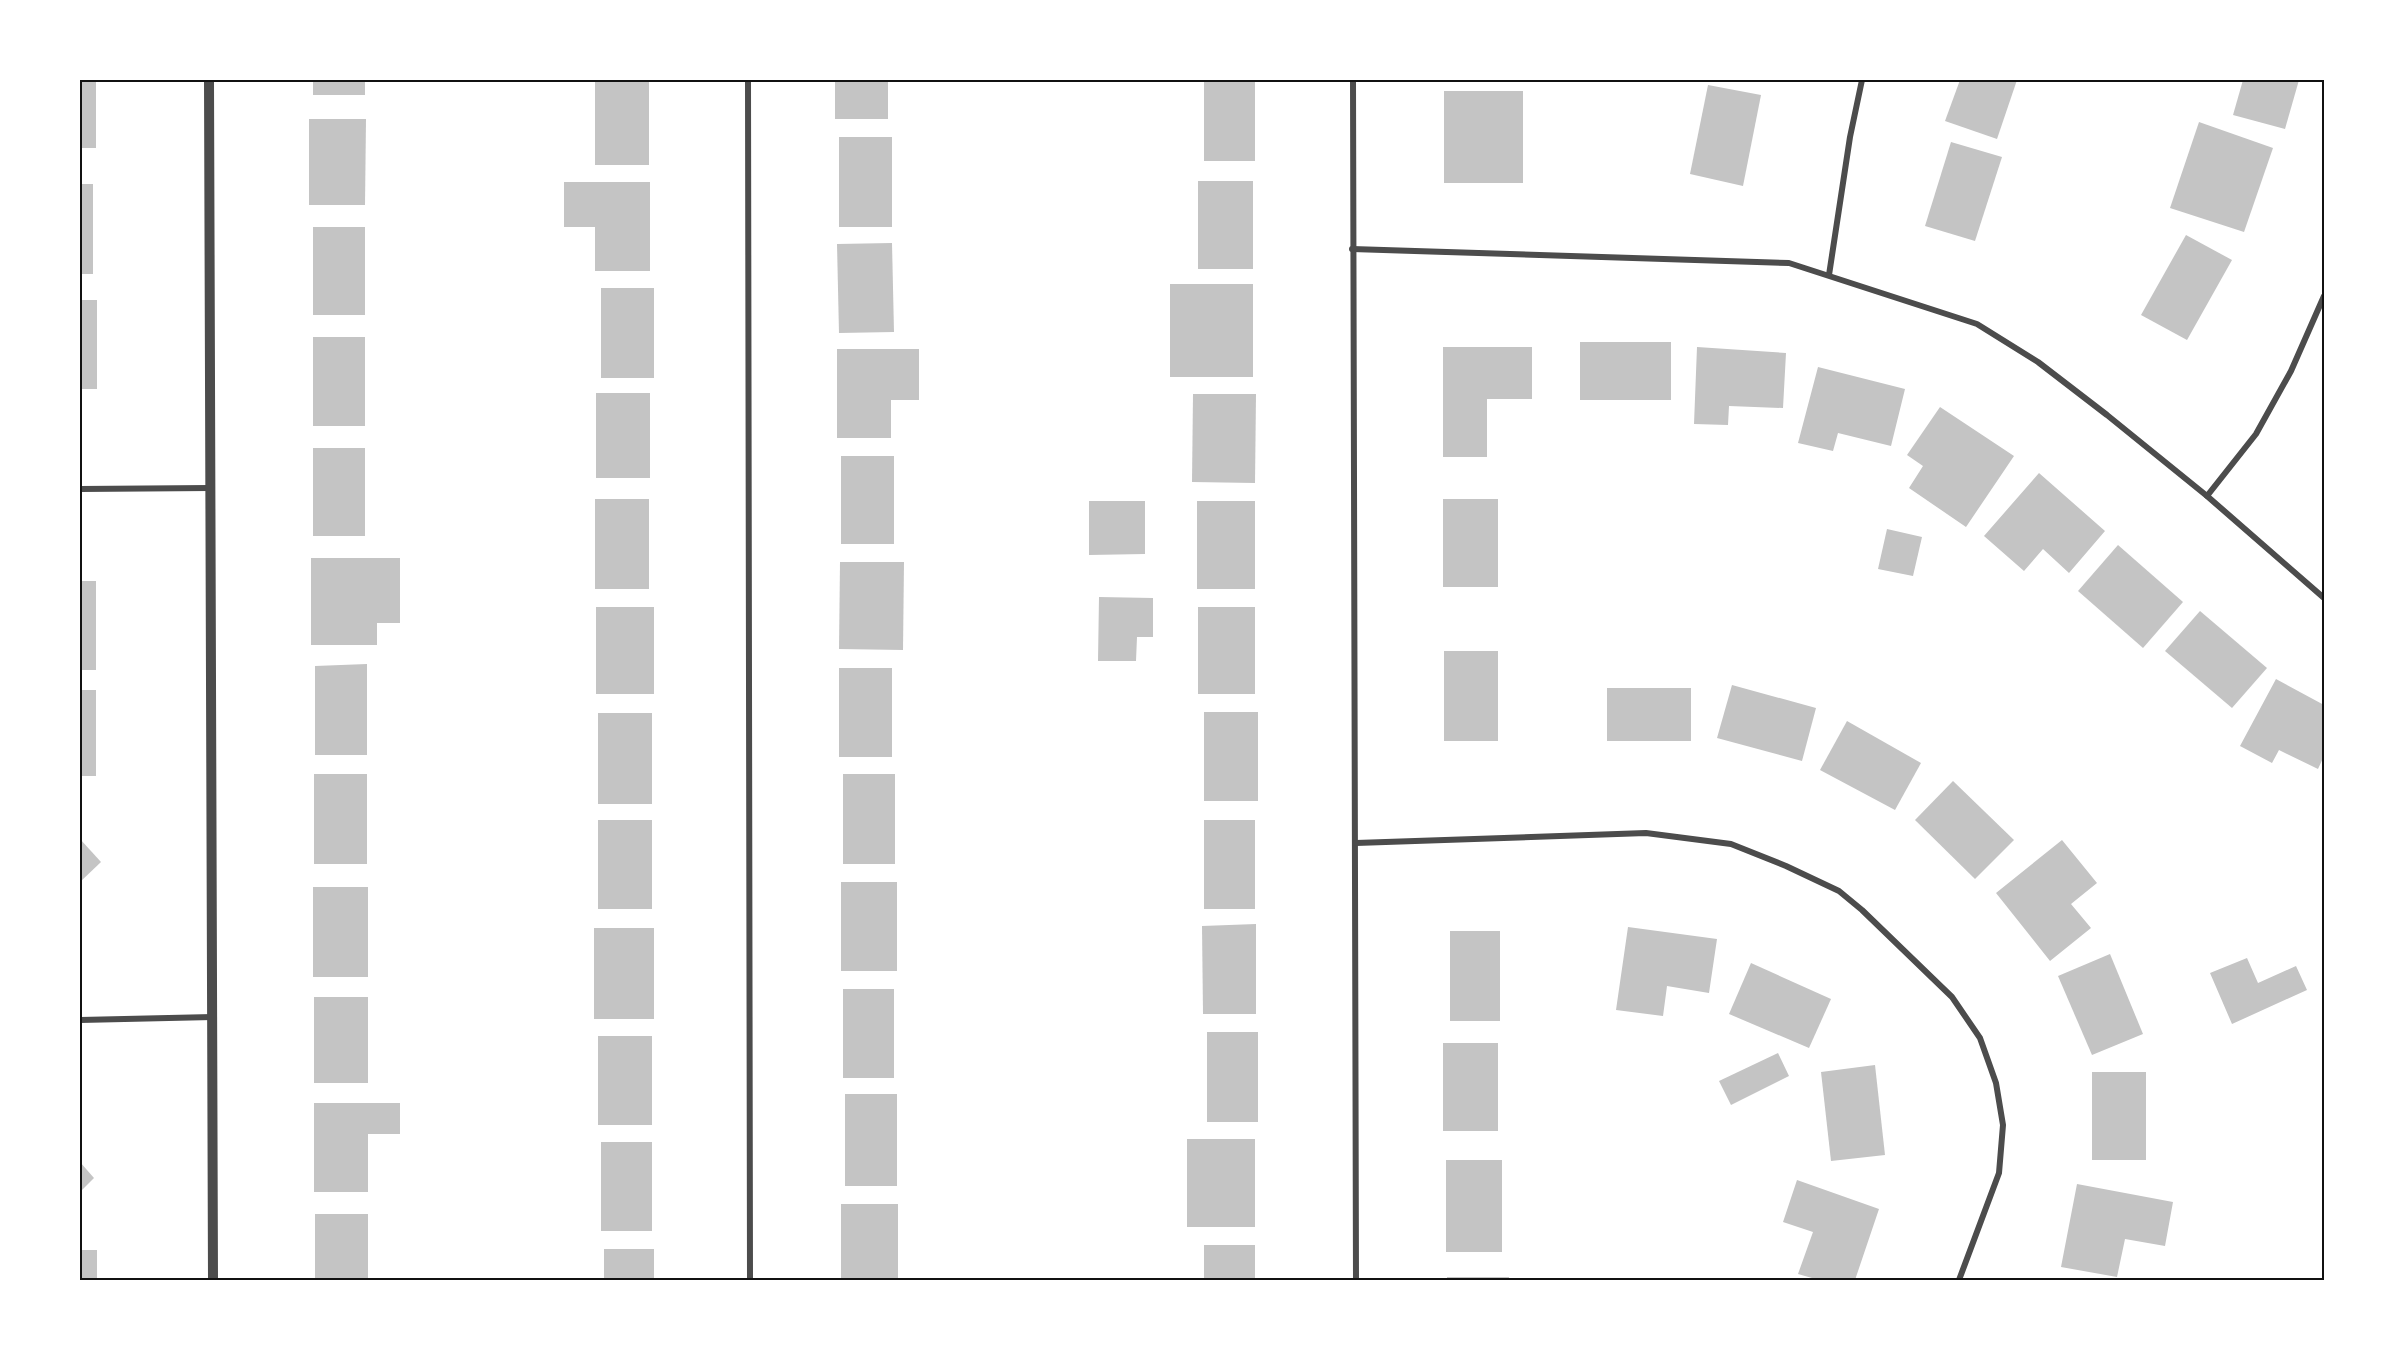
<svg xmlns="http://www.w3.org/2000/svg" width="2404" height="1360" viewBox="0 0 2404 1360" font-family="'IBM Plex Sans',sans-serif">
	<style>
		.building { fill: #c4c4c4 }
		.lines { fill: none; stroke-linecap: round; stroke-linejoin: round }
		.minor { stroke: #4c4c4c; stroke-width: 6 }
		.tertiary { stroke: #4c4c4c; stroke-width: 10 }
		.neatline { fill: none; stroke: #111; stroke-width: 2 }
	</style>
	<rect width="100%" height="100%" fill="#fff"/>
	<g class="building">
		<rect x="80" y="80" width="16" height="68"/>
		<rect x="313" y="80" width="52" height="15"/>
		<rect x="595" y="80" width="54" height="85"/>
		<rect x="835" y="80" width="53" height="39"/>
		<rect x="1204" y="80" width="51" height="81"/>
		<path d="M1960 80H2017L1997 139 1945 121Z"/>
		<path d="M2243 80H2299L2285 129 2233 115Z"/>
		<path d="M1708 85 1761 95 1743 186 1690 174Z"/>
		<rect x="1444" y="91" width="79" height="92"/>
		<path d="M309 119H366L365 205H309Z"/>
		<path d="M2199 122 2273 148 2244 232 2170 208Z"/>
		<rect x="839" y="137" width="53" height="90"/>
		<path d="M1951 142 2002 157 1975 241 1925 226Z"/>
		<rect x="1198" y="181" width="55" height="88"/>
		<path d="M564 182H650V271H595V227H564Z"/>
		<rect x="80" y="184" width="13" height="90"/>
		<rect x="313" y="227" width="52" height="88"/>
		<path d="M2186 235 2232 260 2187 340 2141 315Z"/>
		<path d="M892 243 894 332 839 333 837 244Z"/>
		<rect x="1170" y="284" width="83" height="93"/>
		<rect x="601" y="288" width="53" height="90"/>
		<rect x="80" y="300" width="17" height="89"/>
		<rect x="313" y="337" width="52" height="89"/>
		<rect x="1580" y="342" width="91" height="58"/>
		<path d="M1443 347H1532V399H1487V457H1443Z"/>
		<path d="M1697 347 1786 353 1783 408 1729 406 1728 425 1694 424Z"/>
		<path d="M837 349H919V400H891V438H837Z"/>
		<path d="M1818 367 1905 389 1891 446 1838 433 1833 451 1798 443Z"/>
		<rect x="596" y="393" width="54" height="85"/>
		<path d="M1193 394H1256L1255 483 1192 482Z"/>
		<path d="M1940 407 2014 456 1966 527 1909 488 1923 466 1907 455Z"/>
		<rect x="313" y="448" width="52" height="88"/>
		<rect x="841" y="456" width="53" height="88"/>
		<path d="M2039 473 2105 531 2069 573 2043 549 2024 571 1984 536Z"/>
		<rect x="595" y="499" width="54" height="90"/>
		<rect x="1443" y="499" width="55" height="88"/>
		<path d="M1089 501H1145V554L1089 555Z"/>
		<rect x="1197" y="501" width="58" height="88"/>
		<path d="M1887 529 1922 537 1913 576 1878 569Z"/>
		<path d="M2118 545 2183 602 2143 648 2078 591Z"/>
		<path d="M311 558H400V623H377V645H311Z"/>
		<path d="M840 562H904L903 650 839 649Z"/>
		<rect x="80" y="581" width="16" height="89"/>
		<path d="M1099 597 1153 598V637H1137L1136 661H1098Z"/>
		<rect x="596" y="607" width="58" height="87"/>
		<rect x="1198" y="607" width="57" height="87"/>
		<path d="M2200 611 2267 668 2232 708 2165 651Z"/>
		<rect x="1444" y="651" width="54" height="90"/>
		<path d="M367 664V755H315V666Z"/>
		<rect x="839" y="668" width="53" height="89"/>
		<path d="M2276 679 2324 705V756L2318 769 2279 750 2272 763 2240 746Z"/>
		<path d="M1732 685 1816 708 1802 761 1717 738Z"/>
		<rect x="1607" y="688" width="84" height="53"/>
		<rect x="80" y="690" width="16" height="86"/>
		<rect x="1204" y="712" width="54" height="89"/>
		<rect x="598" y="713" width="54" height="91"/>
		<path d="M1847 721 1921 763 1895 810 1820 770Z"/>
		<rect x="314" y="774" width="53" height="90"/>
		<rect x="843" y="774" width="52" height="90"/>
		<path d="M1953 781 2014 840 1975 879 1915 820Z"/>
		<rect x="598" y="820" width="54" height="89"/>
		<rect x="1204" y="820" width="51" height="89"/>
		<path d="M80 839 101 862 80 882Z"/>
		<path d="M2062 840 2097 883 2071 904 2091 928 2050 961 1996 893Z"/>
		<rect x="841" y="882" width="56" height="89"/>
		<rect x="313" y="887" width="55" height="90"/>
		<path d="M1256 924V1014H1203L1202 926Z"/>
		<path d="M1628 927 1717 939 1709 993 1667 986 1663 1016 1616 1010Z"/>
		<rect x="594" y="928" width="60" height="91"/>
		<rect x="1450" y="931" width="50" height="90"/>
		<path d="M2110 954 2143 1034 2092 1055 2058 976Z"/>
		<path d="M2247 958 2258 983 2296 966 2307 990 2232 1024 2210 973Z"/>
		<path d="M1751 963 1831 999 1809 1048 1729 1014Z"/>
		<rect x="843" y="989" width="51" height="89"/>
		<rect x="314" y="997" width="54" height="86"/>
		<rect x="1207" y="1032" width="51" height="90"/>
		<rect x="598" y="1036" width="54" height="89"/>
		<rect x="1443" y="1043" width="55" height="88"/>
		<path d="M1778 1053 1789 1076 1731 1105 1719 1081Z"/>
		<path d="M1875 1065 1885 1155 1831 1161 1821 1072Z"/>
		<rect x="2092" y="1072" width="54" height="88"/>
		<rect x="845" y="1094" width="52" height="92"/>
		<path d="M314 1103H400V1134H368V1192H314Z"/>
		<rect x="1187" y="1139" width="68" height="88"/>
		<rect x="601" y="1142" width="51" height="89"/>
		<rect x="1446" y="1160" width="56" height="92"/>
		<path d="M80 1162 94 1178 80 1192Z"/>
		<path d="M1797 1180 1879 1209 1855 1280H1819L1798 1274 1813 1232 1783 1222Z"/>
		<path d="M2077 1184 2173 1202 2165 1246 2125 1239 2117 1277 2061 1267Z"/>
		<rect x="841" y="1204" width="57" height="76"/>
		<rect x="315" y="1214" width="53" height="66"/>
		<rect x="1204" y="1245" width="51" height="35"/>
		<rect x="604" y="1249" width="50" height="31"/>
		<rect x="80" y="1250" width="17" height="30"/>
		<rect x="1447" y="1277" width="62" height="3"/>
	</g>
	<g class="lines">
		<g class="minor">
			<path d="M748 80 750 1280"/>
			<path d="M1353 80 1356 1280"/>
			<path d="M1352 249 1789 263 1977 324 2038 362 2107 415 2207 496 2324 598"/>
			<path d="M1829 275 1850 137 1862 80"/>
			<path d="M80 489 210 488"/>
			<path d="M2207 496 2256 434 2291 371 2324 296"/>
			<path d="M1356 843 1646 833 1731 844 1786 866 1839 891 1862 910 1952 997 1980 1038 1996 1083 2003 1125 1999 1173 1959 1280"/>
			<path d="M80 1020 213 1017"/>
		</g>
		<path class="tertiary" d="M209 80 213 1280"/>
	</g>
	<rect width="2404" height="1360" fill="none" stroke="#ffffff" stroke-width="162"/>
	<rect x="81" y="81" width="2242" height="1198" class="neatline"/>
</svg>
